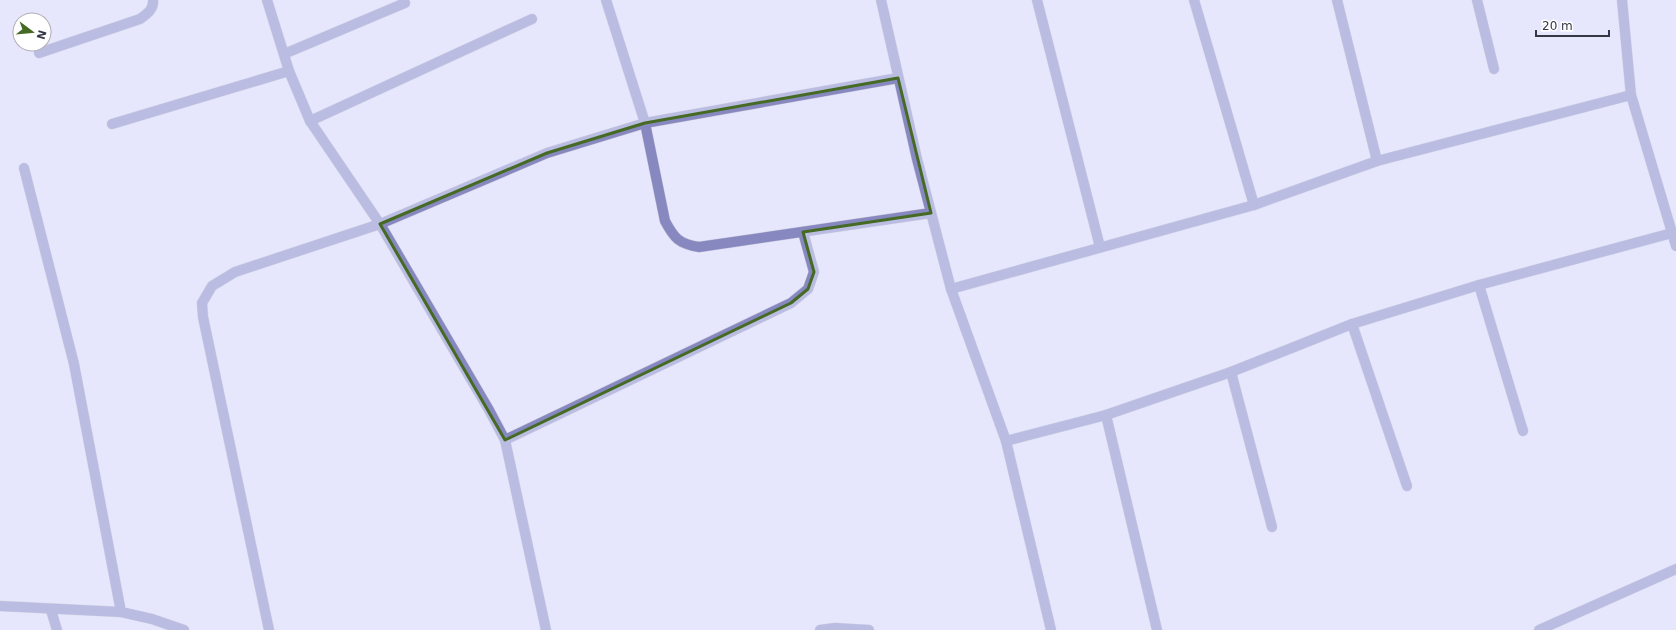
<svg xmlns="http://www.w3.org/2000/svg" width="1676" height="630" viewBox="0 0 1676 630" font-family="'DejaVu Sans',sans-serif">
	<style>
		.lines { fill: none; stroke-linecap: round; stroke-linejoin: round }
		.minor-casing { stroke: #c3c4d7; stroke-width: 11 }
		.minor { stroke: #8788c0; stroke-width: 10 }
		.marked { fill: none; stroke: #456a24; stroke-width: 3; stroke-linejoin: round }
	</style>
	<rect width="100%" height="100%" fill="#e6e7fc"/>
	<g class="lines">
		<defs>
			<g id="minor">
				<path d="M267 0 289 71 310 121 380 224 489 410 505 440 546 630"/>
				<path d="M606 0 645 123 665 221C674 238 679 244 699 247L931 213"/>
				<path d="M881 0 917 159 951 289 1006 441 1051 630"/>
				<path d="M1037 0 1100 247"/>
				<path d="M1194 0 1254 205"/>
				<path d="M1337 0 1377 161"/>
				<path d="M1477 0 1494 69"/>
				<path d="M1622 0 1631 95 1676 246"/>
				<path d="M39 53 140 19C147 14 154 9 153 0"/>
				<path d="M284 54 405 3"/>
				<path d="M310 121 532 19"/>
				<path d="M112 124 289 71"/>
				<path d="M24 168 74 364 121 612 152 619 184 630"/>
				<path d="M1479 285 1523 431"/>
				<path d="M951 289 1254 205 1377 161 1631 95"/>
				<path d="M1352 324 1407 486"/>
				<path d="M1231 372 1272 527"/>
				<path d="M1106 415 1157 630"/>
				<path d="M505 440 791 303 808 289 814 272 803 232"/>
				<path d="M1006 441 1106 415 1231 372 1352 324 1479 285 1672 233"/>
				<path d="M0 606 121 612"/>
				<path d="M51 610 57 630"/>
				<path d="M269 630 203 317 202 303 212 286 235 272 380 224 547 153 645 123 898 78"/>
				<path d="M820 630 835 628 869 630"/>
				<path d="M1539 630 1676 569"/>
			</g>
		</defs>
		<use href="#minor" class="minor-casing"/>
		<use href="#minor" class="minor"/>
	</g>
	<path d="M0 0H1676V630H0ZM898 78 931 213 803 232 814 272 808 289 791 303 505 440 380 224 547 153 645 123Z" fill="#e6e7fc" fill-opacity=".55" fill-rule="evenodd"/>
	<path class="marked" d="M898 78 931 213 803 232 814 272 808 289 791 303 505 440 380 224 547 153 645 123Z"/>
	<g transform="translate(32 32) rotate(106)"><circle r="19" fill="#ffffff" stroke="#afafb4"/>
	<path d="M0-3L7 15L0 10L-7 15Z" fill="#456a24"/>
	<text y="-6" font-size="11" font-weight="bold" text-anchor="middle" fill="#363744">N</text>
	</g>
	<path d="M1536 30v6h73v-6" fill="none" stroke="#363744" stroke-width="2"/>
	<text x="1542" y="30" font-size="12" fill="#363744" stroke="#ffffff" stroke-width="3" paint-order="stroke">20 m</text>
</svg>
